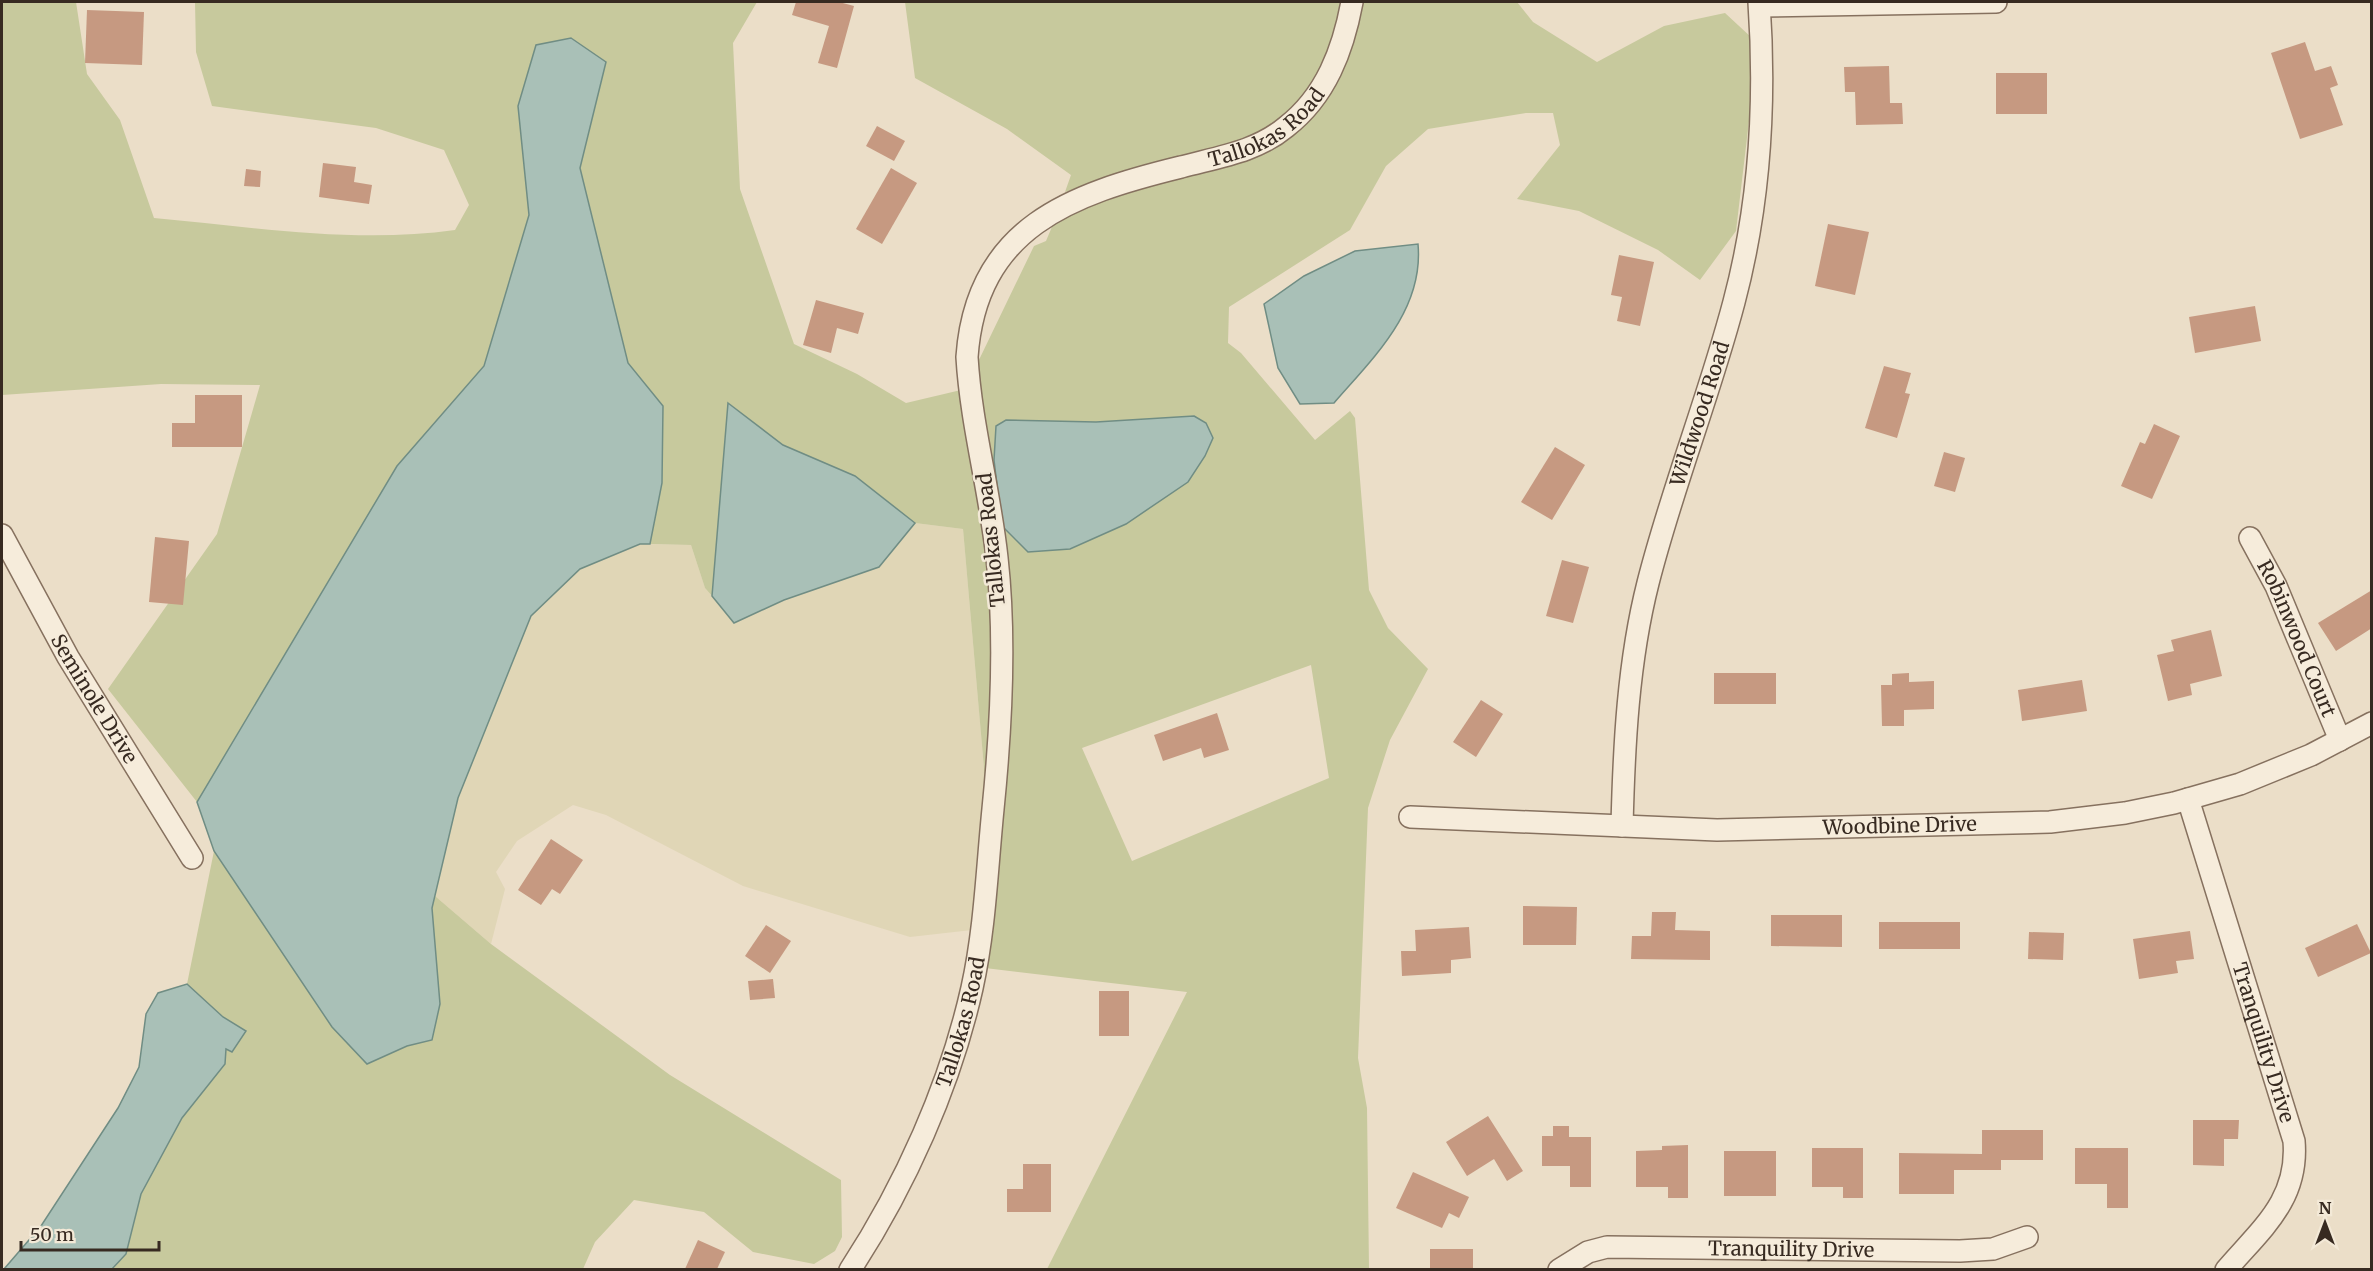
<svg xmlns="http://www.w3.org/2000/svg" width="2373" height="1271" viewBox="0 0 2373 1271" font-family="Merriweather,serif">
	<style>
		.farmland { fill: #e0d6b6 }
		.green { fill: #c7c99d; fill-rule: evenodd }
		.water { fill: #a9c0b7; stroke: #708d84; stroke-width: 1.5 }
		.building { fill: #c69981 }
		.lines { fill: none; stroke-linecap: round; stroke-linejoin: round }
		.minor-casing { stroke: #86715f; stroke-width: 24 }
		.minor { stroke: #f6ecdb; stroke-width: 21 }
		.labels { text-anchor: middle; stroke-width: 5; stroke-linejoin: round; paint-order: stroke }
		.street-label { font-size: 20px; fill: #372a21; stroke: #f3e9d7 }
	</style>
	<rect width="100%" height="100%" fill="#ebdec8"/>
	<path class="farmland" d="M915 523 963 529 984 768 983 815 972 930 910 937 743 886 606 815 573 805 517 841 496 872 505 889 491 944 435 896 458 798 531 616 580 569 641 544 691 545 705 588 734 622 784 600 879 567Z"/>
	<g class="green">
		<path d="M2 2H76L87 74 120 120 154 218C253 227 356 244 455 230L469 205 444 150 376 128 212 106 196 52 195 2H757L733 43 740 189 794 344 857 374 906 403 961 390C970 447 983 505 988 562 996 646 989 731 983 815L984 768 963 529 915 523 855 476 783 445 728 403 712 596 705 588 691 545 650 544 662 483 663 406 628 363 580 168 606 62 571 38 536 45 518 106 529 215 484 366 397 466 197 802 108 689 217 534 260 385 161 384 2 395Z"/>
		<path d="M905 2H1343C1327 58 1312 111 1253 136 1224 149 1191 152 1160 161 1128 169 1097 182 1065 192L1071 175 1007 129 915 78Z"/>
		<path d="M1361 2H1517L1533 22 1597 62 1664 26 1725 13 1752 38 1753 87 1736 231 1700 280 1658 250 1579 211 1517 199 1560 145 1553 113H1526L1428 129 1386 166 1350 230 1229 307 1228 343 1241 353 1315 440 1350 411 1355 418 1369 590 1388 628 1428 669 1390 740 1368 808 1358 1058 1367 1108 1369 1269H1047L1187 992 985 968 1002 526 1096 422 1006 420 996 426 994 460 999 507 977 364 1034 246 1046 241 1054 222 1070 212 1164 182 1261 156 1290 138 1310 120 1338 79ZM1311 665 1329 778 1132 861 1082 748Z"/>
		<path d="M214 851 332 1027 367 1063 407 1046 432 1040V908L435 896 491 944 670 1075 841 1180 842 1237 835 1251 814 1264 753 1252 704 1212 634 1200 595 1242 583 1269 112 1270 126 1254 141 1194 182 1118 225 1064 226 1048 246 1031 223 1017 187 984Z"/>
	</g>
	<g class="water">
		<path d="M571 38 606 62 580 168 628 363 663 406 662 483 650 544H640L580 569 531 616 458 798 432 908 440 1004 432 1040 407 1046 367 1064 332 1027 214 851 197 802 397 466 484 366 529 215 518 106 536 45Z"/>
		<path d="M1418 244C1424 310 1374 357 1334 403L1300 404 1278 368 1264 304 1304 276 1355 251Z"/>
		<path d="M728 403 783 445 855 476 915 523 879 567 784 600 734 623 712 596Z"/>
		<path d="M1194 416 1206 423 1213 438 1205 456 1188 482 1126 524 1070 549 1028 552 1002 526 994 460 996 426 1006 420 1096 422Z"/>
		<path d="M187 984 223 1017 246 1031 232 1052 226 1049 225 1064 182 1118 141 1194 126 1254 112 1269H4L41 1226 118 1108 139 1067 146 1014 158 993Z"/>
	</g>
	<g class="building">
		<path d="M796 2H839L854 6 837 68 818 63 829 26 792 15Z"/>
		<path d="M87 10 144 12 142 65 85 63Z"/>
		<path d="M2305 42 2315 71 2331 66 2338 85 2330 88 2343 125 2300 139 2271 53Z"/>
		<path d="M1889 66 1890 103H1902L1903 124 1856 125 1855 92H1845L1844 67Z"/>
		<rect x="1996" y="73" width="51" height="41"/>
		<path d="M877 126 905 141 894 161 866 146Z"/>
		<path d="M323 163 356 167 354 182 372 185 369 204 319 197Z"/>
		<path d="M891 168 917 183 882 244 856 229Z"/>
		<path d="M246 169 261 171 260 187 244 186Z"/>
		<path d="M1828 224 1869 232 1855 295 1815 286Z"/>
		<path d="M1619 255 1654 262 1640 326 1617 321 1622 297 1611 295Z"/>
		<path d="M816 300 864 313 858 334 837 328 831 353 803 345Z"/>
		<path d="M2255 306 2261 341 2195 353 2189 317Z"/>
		<path d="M1884 366 1911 373 1905 393 1910 394 1897 438 1865 428Z"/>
		<path d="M195 395H242V447H172V423H195Z"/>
		<path d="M2154 424 2180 436 2152 499 2121 486 2140 442 2145 444Z"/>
		<path d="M1555 447 1585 465 1552 520 1521 502Z"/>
		<path d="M1944 452 1965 458 1955 492 1934 486Z"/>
		<path d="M155 537 189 541 183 605 149 602Z"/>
		<path d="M1562 560 1589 567 1573 623 1546 616Z"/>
		<path d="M2372 590V628L2336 651 2318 623Z"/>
		<path d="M2211 630 2222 676 2190 684 2192 695 2168 701 2157 655 2174 651 2171 640Z"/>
		<rect x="1714" y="673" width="62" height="31"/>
		<path d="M1909 673V682L1934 681V709L1904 710V726H1882L1881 685H1892V674Z"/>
		<path d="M2082 680 2087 711 2022 721 2018 690Z"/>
		<path d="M1481 700 1503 714 1476 757 1453 742Z"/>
		<path d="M1217 713 1229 750 1204 758 1201 748 1163 761 1154 735Z"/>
		<path d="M551 839 583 860 560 894 552 889 541 905 518 890Z"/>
		<path d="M1523 906 1577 907 1576 945H1523Z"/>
		<path d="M1652 912H1676L1675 930 1710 931V960L1631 959 1632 936H1651Z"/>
		<path d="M1771 915H1842V947L1771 946Z"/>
		<rect x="1879" y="922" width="81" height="27"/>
		<path d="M2357 924 2371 953 2318 977 2305 948Z"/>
		<path d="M766 925 791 941 770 973 745 956Z"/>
		<path d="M1469 927 1471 958 1451 960V973L1402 976 1401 951H1416L1415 930Z"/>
		<path d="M2190 931 2194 959 2176 961 2178 973 2139 979 2133 939Z"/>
		<path d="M2029 932 2064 933 2063 960 2028 959Z"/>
		<path d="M773 979 775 998 750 1000 748 981Z"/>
		<rect x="1099" y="991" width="30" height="45"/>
		<path d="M1488 1116 1523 1171 1507 1181 1494 1159 1467 1176 1446 1142Z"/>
		<path d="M2193 1120H2239L2238 1139H2224V1166L2193 1165Z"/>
		<path d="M1553 1126H1569V1137H1591V1187H1570V1166H1542V1136H1553Z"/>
		<path d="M1982 1130H2043V1160H2001V1170H1954V1194H1899V1153L1982 1154Z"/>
		<path d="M1688 1145V1198H1668V1187H1636V1151L1662 1150V1146Z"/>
		<path d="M1812 1148H1863V1198H1843V1187H1812Z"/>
		<path d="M2075 1148H2128V1208H2107V1184H2075Z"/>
		<rect x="1724" y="1151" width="52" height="45"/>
		<path d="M1023 1164H1051V1212H1007V1189H1023Z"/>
		<path d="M1413 1172 1469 1197 1459 1218 1449 1213 1442 1228 1396 1208Z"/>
		<path d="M698 1240 725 1252 717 1269H685Z"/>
		<rect x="1430" y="1249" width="43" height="20"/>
	</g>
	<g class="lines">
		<defs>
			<g id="minor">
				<path d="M1760 6 1996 2"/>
				<path id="s1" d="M2 535 68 657 192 858"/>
				<path id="s2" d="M2250 538 2276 586 2340 740"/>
				<path id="s3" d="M2188 799 2294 1141C2299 1200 2261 1229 2226 1270"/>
				<path id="s4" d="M1410 817 1717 830 2050 822 2125 813 2174 803 2240 784 2311 755 2372 723"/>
				<path id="s5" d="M1622 826C1624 746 1628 662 1648 583 1672 488 1709 397 1734 302 1760 204 1766 103 1759 2"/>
				<path id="s6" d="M850 1270C905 1186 950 1086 972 988 985 929 987 869 993 809 1001 730 1006 638 997 558 990 491 971 425 967 357 976 227 1071 194 1181 167 1218 157 1256 152 1286 127 1326 96 1343 50 1352 2"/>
				<path id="s7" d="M1559 1270 1588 1252 1607 1247 1960 1251 1993 1249 2027 1237"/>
			</g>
		</defs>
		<use href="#minor" class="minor-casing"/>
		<use href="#minor" class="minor"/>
	</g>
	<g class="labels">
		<g class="street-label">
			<text dy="7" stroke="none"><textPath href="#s6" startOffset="1352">Tallokas Road</textPath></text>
			<text dy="7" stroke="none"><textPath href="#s5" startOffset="422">Wildwood Road</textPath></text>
			<text transform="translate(991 540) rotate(-96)" y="7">Tallokas Road</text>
			<text dy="7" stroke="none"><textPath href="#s2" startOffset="111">Robinwood Court</textPath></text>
			<text dy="7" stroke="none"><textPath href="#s1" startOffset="188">Seminole Drive</textPath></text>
			<text dy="7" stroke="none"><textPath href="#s4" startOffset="490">Woodbine Drive</textPath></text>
			<text dy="7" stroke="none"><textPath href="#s6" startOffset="273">Tallokas Road</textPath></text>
			<text dy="7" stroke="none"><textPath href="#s3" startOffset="255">Tranquility Drive</textPath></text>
			<text dy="7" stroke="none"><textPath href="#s7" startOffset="238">Tranquility Drive</textPath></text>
		</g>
	</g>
	<rect width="2373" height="1271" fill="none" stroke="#372a21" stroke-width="6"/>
	<g transform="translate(2325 1223)" stroke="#f3e9d7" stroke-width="4.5" paint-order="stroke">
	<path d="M0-4.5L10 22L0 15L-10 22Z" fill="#372a21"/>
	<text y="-9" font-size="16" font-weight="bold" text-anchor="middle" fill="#372a21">N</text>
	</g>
	<path d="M21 1241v9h138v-9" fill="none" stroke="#372a21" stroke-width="3"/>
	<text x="30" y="1241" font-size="18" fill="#372a21" stroke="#f3e9d7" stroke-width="4.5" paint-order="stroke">50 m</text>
</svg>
